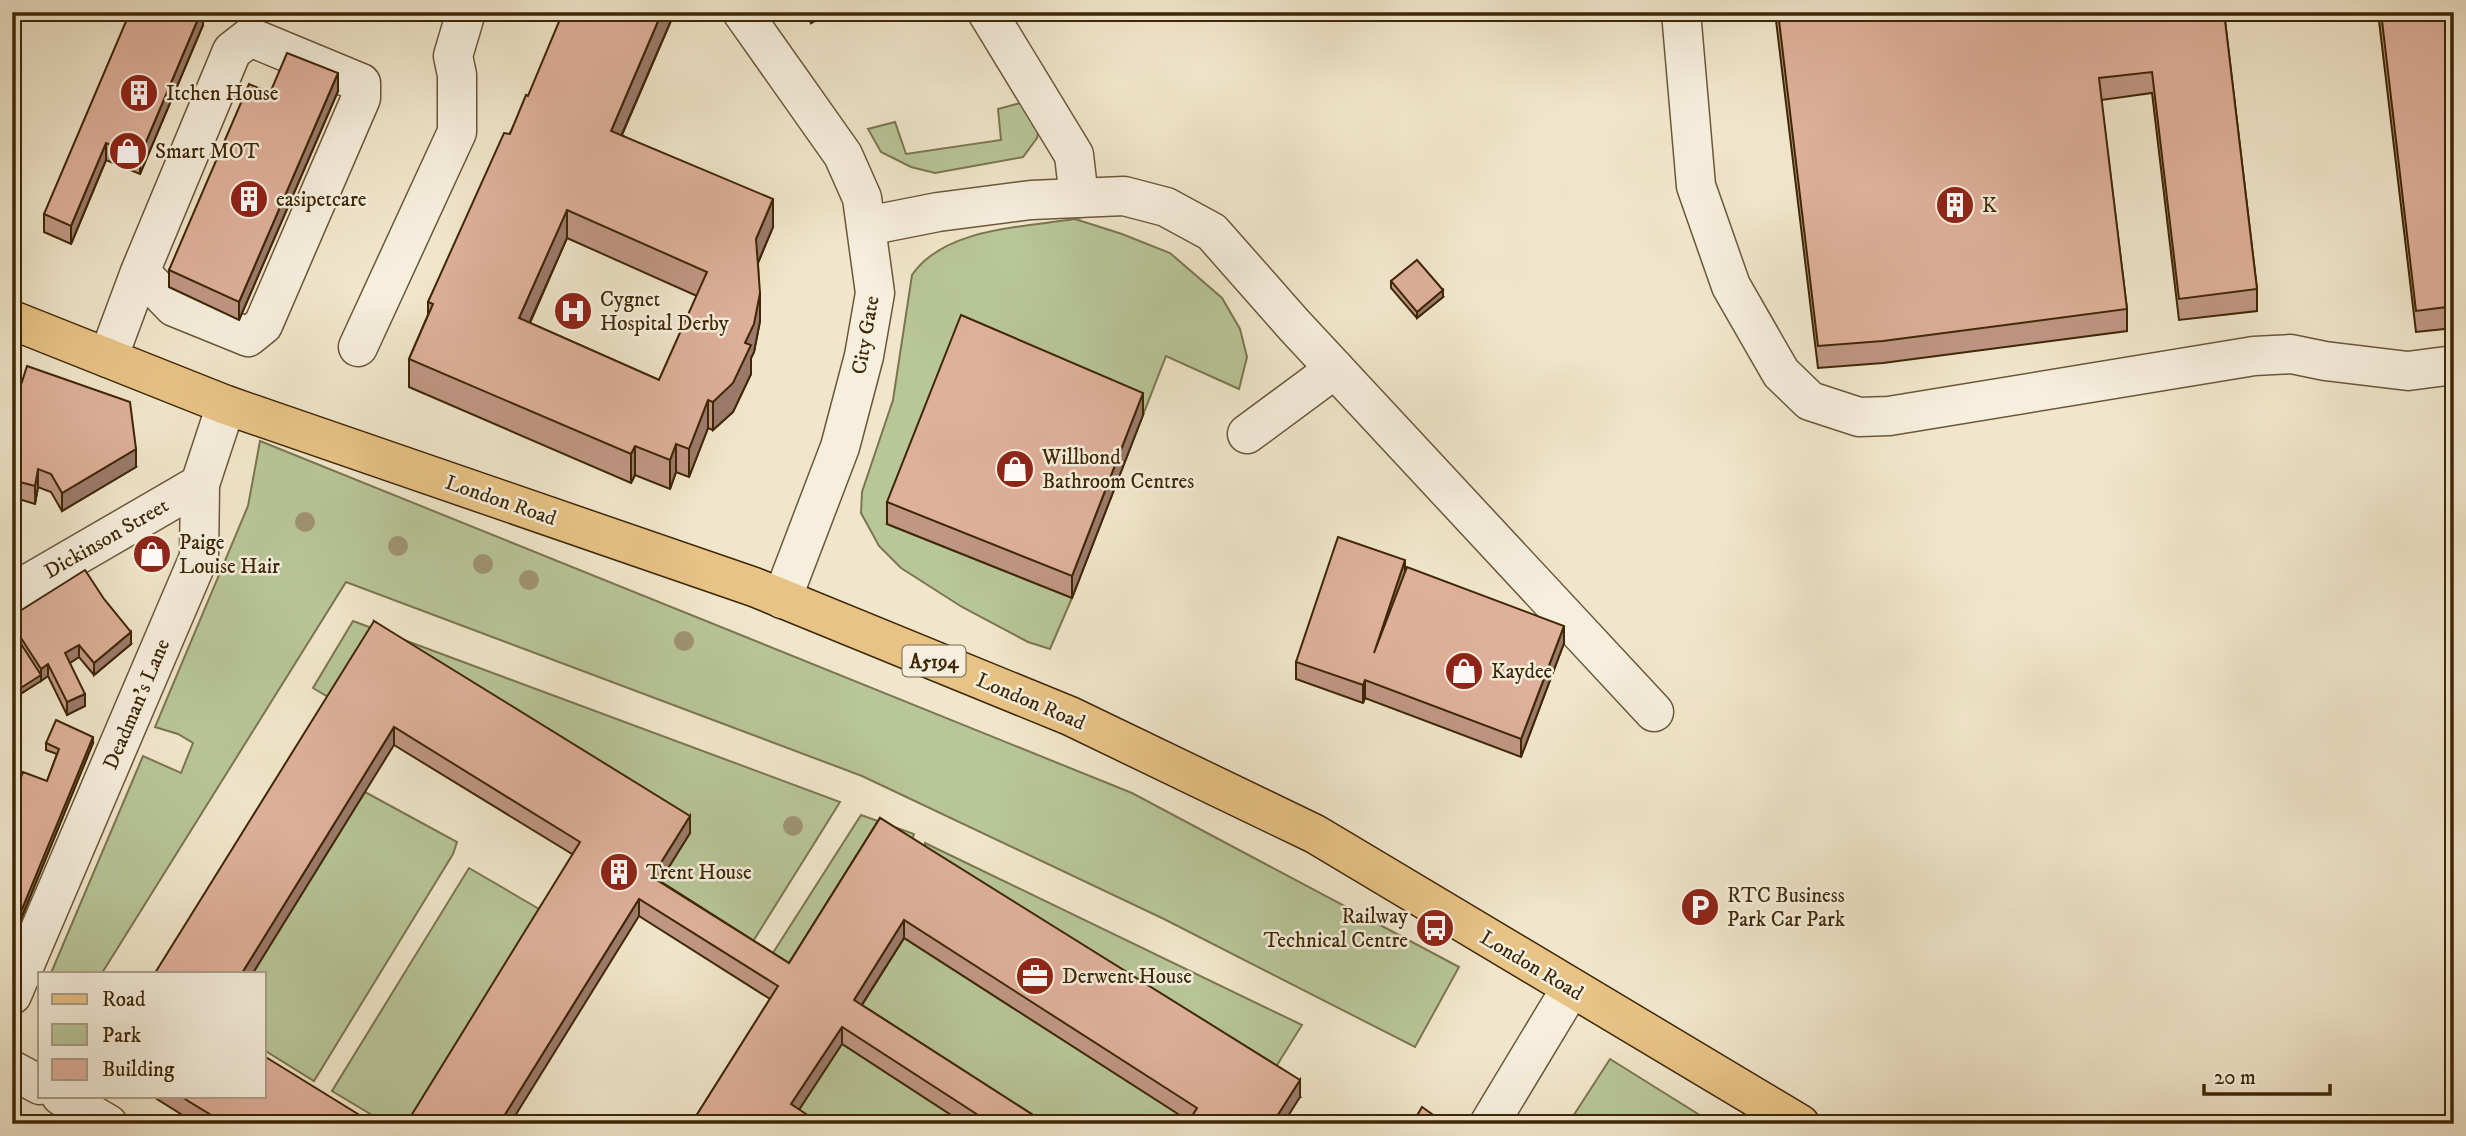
<svg xmlns="http://www.w3.org/2000/svg" width="2466" height="1136" viewBox="0 0 2466 1136" font-family="'IM FELL DW Pica',serif">
	<style>
		.green { fill: #b8c699; stroke: #7b764f; stroke-width: 2 }
		.lines { fill: none; stroke-linecap: round; stroke-linejoin: round }
		.minor-casing { stroke: #6b5737; stroke-width: 41 }
		.major-casing { stroke: #3e2705; stroke-width: 41 }
		.minor { stroke: #f6efde; stroke-width: 38 }
		.major { stroke: #e8c386; stroke-width: 38 }
		.tree { fill: #9f9373 }
		.wall { fill: #c09785; stroke: #3e2705; stroke-width: 2; fill-rule: evenodd }
		.shaded-wall { fill: #9c7b6c; stroke: #3e2705; stroke-width: 2 }
		.building { fill: #dfb09b; stroke: #3e2705; stroke-width: 2; fill-rule: evenodd }
		.labels { text-anchor: middle; stroke-width: 5; stroke-linejoin: round; paint-order: stroke }
		.shield { fill: #f6efde; stroke: #756346; stroke-width: 2 }
		.shield-label { font-size: 19px; font-weight: bold; fill: #3e2705 }
		.poi-label { font-size: 21px; fill: #3e2705; stroke: #f6efde; text-anchor: start }
		.street-label { font-size: 21px; fill: #3e2705; stroke: #f6efde }
	</style>
	<rect width="100%" height="100%" fill="#f1e6cc"/>
	<filter id="stains"><feTurbulence type="fractalNoise" baseFrequency=".00286" numOctaves="4"/><feColorMatrix values="0 0 0 0 .2 0 0 0 0 .09 0 0 0 0 .02 0 0 0 .5 -.17"/></filter>
	<radialGradient id="worn" r=".72"><stop offset=".6" stop-color="#630" stop-opacity="0"/><stop offset="1" stop-color="#630" stop-opacity=".3"/></radialGradient>
	<g class="green">
		<path d="M1024 102 1040 123 1037 138 1023 157 935 173 911 167 881 152 868 129 895 122 906 154 1001 140 998 109Z"/>
		<path d="M1075 219 1122 234 1170 253 1222 298 1240 329 1247 357 1239 389 1166 356 1143 415 887 524 1072 598 1050 649 1028 642 962 607 901 568 879 546 861 513 862 492 893 400 912 275C944 228 1023 227 1075 219Z"/>
		<path d="M260 441 1132 793 1459 967 1415 1047 1164 919 862 776 346 582 102 973H51L143 756 181 773 193 743 178 734 155 727 248 506Z"/>
		<path d="M353 621 840 802 752 943 657 886 689 833 335 701 313 688Z"/>
		<path d="M365 792 457 842 453 854 314 1081 264 1050V973H253Z"/>
		<path d="M861 815 914 834 911 843 794 972 771 956Z"/>
		<path d="M925 843 1302 1025 1269 1078 924 863Z"/>
		<path d="M469 868 546 913 416 1124H387L332 1091Z"/>
		<path d="M904 938 1194 1124H1019L854 1017Z"/>
		<path d="M842 1044 965 1124H794L791 1122Z"/>
		<path d="M1610 1059 1714 1124H1568Z"/>
	</g>
	<g class="lines">
		<defs>
			<g id="minor">
				<path d="M742 12 843 155 862 198 875 293 864 356 840 447 782 599"/>
				<path d="M987 12 1074 155 1079 198"/>
				<path d="M1681 12 1696 186 1731 286 1781 373 1810 401 1859 417 1889 416 2254 356 2291 354 2325 361 2408 371 2454 365"/>
				<path d="M867 226 938 212 1031 200 1124 196 1166 207 1212 232 1294 325 1654 712"/>
				<path d="M358 347 457 132V75L453 56 466 12"/>
				<path d="M108 358 140 272 232 51 250 37 361 83V98L263 325 248 337 174 307 140 272"/>
				<path d="M1247 434 1335 369"/>
				<path d="M12 593 200 484"/>
				<path d="M12 995 199 557 200 484 226 405"/>
				<path d="M12 1070 40 1085"/>
				<path d="M61 1096 108 1124"/>
				<path d="M1489 1124 1571 988"/>
			</g>
			<path id="major" d="M12 320 226 405 754 587 1070 716 1315 834 1800 1124"/>
		</defs>
		<use href="#minor" class="minor-casing"/>
		<use href="#major" class="major-casing"/>
		<use href="#minor" class="minor"/>
		<use href="#major" class="major"/>
	</g>
	<g class="tree">
		<circle cx="305" cy="522" r="10"/>
		<circle cx="398" cy="546" r="10"/>
		<circle cx="483" cy="564" r="10"/>
		<circle cx="529" cy="580" r="10"/>
		<circle cx="684" cy="641" r="10"/>
		<circle cx="793" cy="826" r="10"/>
	</g>
	<g class="wall">
		<path d="M203 12V25L140 174 106 160 71 244 44 232V214Z"/>
		<path d="M673 12V16L622 135 773 227 758 263 760 321 754 352 751 358V374L733 412 713 430 708 428 689 477 676 472 670 489 635 475 631 483 409 387V359L428 315V302L528 96ZM567 238 697 296 659 380 530 323Z"/>
		<path d="M805 12H831L811 23Z"/>
		<path d="M1775 12H2224L2257 289V311L2179 320 2152 93 2101 100 2127 309V331L1883 363 1818 368Z"/>
		<path d="M2378 12H2454V328L2416 332Z"/>
		<path d="M338 91 239 320 169 287V270L270 93Z"/>
		<path d="M1391 281 1443 297 1417 318 1391 288Z"/>
		<path d="M12 413 136 467 62 511 51 492 38 487 35 504 12 497Z"/>
		<path d="M1143 415 1072 598 887 524V502Z"/>
		<path d="M1405 573 1564 643 1521 757 1365 698 1363 703 1296 679V662Z"/>
		<path d="M12 616 131 644 94 675 79 657 70 663 85 706 67 715 48 676 13 699 16 715 12 718Z"/>
		<path d="M374 621 690 833 660 881 789 963 880 818 1300 1097 1189 1121 904 938 862 1005 1047 1124H965L842 1044 691 1124 770 999 639 916 572 854 394 745Z"/>
		<path d="M46 743H93L12 941V799L47 781 57 754 46 750Z"/>
		<path d="M152 1096H264L374 1124H197Z"/>
	</g>
	<g class="shaded-wall">
		<path d="M201 12H203V25L140 174V156Z"/>
		<path d="M662 12H673V16L611 159V131Z"/>
		<path d="M811 12H831L811 23Z"/>
		<path d="M338 73V91L239 320V302Z"/>
		<path d="M106 143V160L71 244V226Z"/>
		<path d="M773 199V227L756 267V239Z"/>
		<path d="M567 210V238L519 346V318Z"/>
		<path d="M1443 290V297L1417 318V312Z"/>
		<path d="M760 293V321L754 352 751 358V374L733 412 713 430V402L745 343Z"/>
		<path d="M1143 393V415L1072 598V576Z"/>
		<path d="M708 400V428L689 477V449Z"/>
		<path d="M676 444V472L670 489V460Z"/>
		<path d="M635 446V475L631 483V454Z"/>
		<path d="M136 449V467L62 511V493Z"/>
		<path d="M38 469V487L35 504V486Z"/>
		<path d="M1405 560V577L1374 653Z"/>
		<path d="M1564 626V643L1521 757V739Z"/>
		<path d="M131 632V644L94 675V663Z"/>
		<path d="M79 645V657L65 666V653Z"/>
		<path d="M48 664V676L41 681V669Z"/>
		<path d="M41 675V681L12 699V687Z"/>
		<path d="M1365 680V698L1363 703V685Z"/>
		<path d="M85 694V706L67 715V702Z"/>
		<path d="M16 703V715L12 718V706Z"/>
		<path d="M394 727V745L253 973H242Z"/>
		<path d="M93 737V743L12 941V928Z"/>
		<path d="M690 816V833L652 894V877Z"/>
		<path d="M639 899V916L510 1124H499Z"/>
		<path d="M904 920V938L854 1017V1000Z"/>
		<path d="M842 1027V1044L791 1122V1104Z"/>
		<path d="M1300 1080V1097L1283 1124H1272Z"/>
	</g>
	<g class="building">
		<path d="M130 12H201L140 156 106 143 71 226 44 214Z"/>
		<path d="M563 12H662L611 131 773 199 756 239 760 293 754 324 745 343 751 345 733 383 713 402 708 400 689 449 676 444 670 460 635 446 631 454 409 359 433 304 428 302 504 133 510 134 526 95 528 96ZM567 210 707 272 659 380 519 318Z"/>
		<path d="M1778 12H2224L2257 289 2179 299 2152 72 2099 78 2127 309 1883 341 1818 346Z"/>
		<path d="M2381 12H2454V306L2416 311Z"/>
		<path d="M287 53 338 73 239 302 169 270 249 84 270 93Z"/>
		<path d="M1417 260 1443 290 1417 312 1391 281Z"/>
		<path d="M961 315 1143 393 1072 576 887 502Z"/>
		<path d="M27 366 130 402 136 449 62 493 51 474 38 469 35 486 12 480V466L15 458 12 457V413Z"/>
		<path d="M1338 537 1405 560 1374 653 1407 567 1564 626 1521 739 1365 680 1363 685 1296 662Z"/>
		<path d="M85 570 104 599 131 632 94 663 79 645 65 653 85 694 67 702 48 664 41 669 12 624V616Z"/>
		<path d="M374 621 690 816 652 877 789 963 880 818 1300 1080 1272 1124H1187L1197 1108 904 920 854 1000 1047 1124H992L842 1027 791 1104 821 1124H691L778 986 639 899 499 1124H406L580 842 394 727 242 973H155Z"/>
		<path d="M12 630 41 675 16 691V685L12 679Z"/>
		<path d="M12 697 16 703 12 706Z"/>
		<path d="M56 720 93 737 18 919V913L12 911V799L23 772 47 781 59 749 46 743Z"/>
		<path d="M12 911 18 913 12 928Z"/>
		<path d="M264 1056 374 1124H226L180 1096H264Z"/>
		<path d="M1422 1107 1446 1124H1412Z"/>
	</g>
	<defs>
		<symbol id="building-disc" viewBox="-11 -11 22 22"><circle r="9.5" fill="#8f2418" stroke="#f6efde"/><path d="M-4-6H4V6H1V3H-1V6H-4ZM-2.5-4.3h1.7v1.8h-1.7ZM.8-4.3h1.7v1.8H.8ZM-2.5-1h1.7V.8h-1.7ZM.8-1h1.7V.8H.8Z" fill="#fff"/></symbol>
		<symbol id="shop-disc" viewBox="-11 -11 22 22"><circle r="9.5" fill="#8f2418" stroke="#f6efde"/><path d="M-5-2.5h2.3a2.7 3.5 0 0 1 5.4 0H5L5.5 6h-11ZM-1.5-2.5h3a1.5 2.3 0 0 0-3 0Z" fill="#fff"/></symbol>
		<symbol id="hospital-disc" viewBox="-11 -11 22 22"><circle r="9.5" fill="#8f2418" stroke="#f6efde"/><path d="M-5-5h3v3.5h4V-5h3V5h-3V1.5h-4V5h-3Z" fill="#fff"/></symbol>
		<symbol id="parking-disc" viewBox="-11 -11 22 22"><circle r="9.5" fill="#8f2418" stroke="#f6efde"/><path d="M-3.5-5.5H1a3.5 3.5 0 0 1 0 7H-1V5.5H-3.5ZM-1-3.4V-.6H.8a1.4 1.4 0 0 0 0-2.8Z" fill="#fff"/></symbol>
		<symbol id="bus-disc" viewBox="-11 -11 22 22"><circle r="9.5" fill="#8f2418" stroke="#f6efde"/><path d="M-5-6H5V4H4V6H2V4H-2V6H-4V4H-5ZM-3.5-4V0h7V-4ZM-3.5 1.2v1.5H-2V1.2ZM2 1.2v1.5H3.5V1.2Z" fill="#fff"/></symbol>
		<symbol id="office-disc" viewBox="-11 -11 22 22"><circle r="9.5" fill="#8f2418" stroke="#f6efde"/><path d="M-6-3h4V-5.5h4V-3h4V5H-6ZM-1-4.5V-3h2v-1.5ZM-6 0V1H6V0Z" fill="#fff"/></symbol>
	</defs>
	<g fill-rule="evenodd">
		<use href="#building-disc" x="117" y="71" width="44" height="44"/>
		<use href="#shop-disc" x="106" y="129" width="44" height="44"/>
		<use href="#building-disc" x="227" y="177" width="44" height="44"/>
		<use href="#building-disc" x="1933" y="183" width="44" height="44"/>
		<use href="#hospital-disc" x="551" y="289" width="44" height="44"/>
		<use href="#shop-disc" x="993" y="447" width="44" height="44"/>
		<use href="#shop-disc" x="130" y="532" width="44" height="44"/>
		<use href="#shop-disc" x="1442" y="649" width="44" height="44"/>
		<use href="#building-disc" x="597" y="850" width="44" height="44"/>
		<use href="#parking-disc" x="1678" y="885" width="44" height="44"/>
		<use href="#bus-disc" x="1413" y="906" width="44" height="44"/>
		<use href="#office-disc" x="1013" y="954" width="44" height="44"/>
	</g>
	<g class="labels">
		<rect class="shield" x="902.5" y="645.5" width="63" height="31" rx="5"/>
		<g class="shield-label">
			<text x="934" y="668">A5194</text>
		</g>
		<g class="poi-label">
			<text x="166" y="100">Itchen House</text>
			<text x="155" y="158">Smart MOT</text>
			<text x="276" y="206">easipetcare</text>
			<text x="1982" y="212">K</text>
			<text x="600" y="306">Cygnet<tspan x="600" dy="24">Hospital Derby</tspan></text>
			<text x="1042" y="464">Willbond<tspan x="1042" dy="24">Bathroom Centres</tspan></text>
			<text x="179" y="549">Paige<tspan x="179" dy="24">Louise Hair</tspan></text>
			<text x="1491" y="678">Kaydee</text>
			<text x="646" y="879">Trent House</text>
			<text x="1727" y="902">RTC Business<tspan x="1727" dy="24">Park Car Park</tspan></text>
			<text x="1408" y="923" text-anchor="end">Railway<tspan x="1408" dy="24">Technical Centre</tspan></text>
			<text x="1062" y="983">Derwent House</text>
		</g>
		<g class="street-label">
			<text transform="translate(865 335) rotate(-80)" y="7">City Gate</text>
			<text transform="translate(501 500) rotate(19)" y="7">London Road</text>
			<text transform="translate(106 538) rotate(-30)" y="7">Dickinson Street</text>
			<text transform="translate(1031 701) rotate(23)" y="7">London Road</text>
			<text transform="translate(136 704) rotate(-67)" y="7">Deadman's Lane</text>
			<text transform="translate(1532 965) rotate(31)" y="7">London Road</text>
		</g>
	</g>
	<rect width="2466" height="1136" fill="none" stroke="#f1e6cc" stroke-width="42"/>
	<rect x="14" y="14" width="2438" height="1108" fill="none" stroke="#3e2705" stroke-width="3.5"/>
	<rect x="21" y="21" width="2424" height="1094" fill="none" stroke="#3e2705" stroke-width="2"/>
	<rect x="38" y="972" width="228" height="126" fill="#f6efde" stroke="#ac9f87" stroke-width="2"/>
	<rect x="52" y="994" width="35" height="10" fill="#e8c386" stroke="#ac9f87" stroke-width="2"/>
	<text x="102" y="1006" font-size="21" fill="#3e2705">Road</text>
	<rect x="52" y="1024" width="35" height="21" fill="#b8c699" stroke="#ac9f87" stroke-width="2"/>
	<text x="102" y="1042" font-size="21" fill="#3e2705">Park</text>
	<rect x="52" y="1059" width="35" height="21" fill="#dfb09b" stroke="#ac9f87" stroke-width="2"/>
	<text x="102" y="1076" font-size="21" fill="#3e2705">Building</text>
	<path d="M2204 1084v10h126v-10" fill="none" stroke="#3e2705" stroke-width="3.5"/>
	<text x="2214" y="1084" font-size="21" fill="#3e2705" stroke="#f6efde" stroke-width="5" paint-order="stroke">20 m</text>
	<rect width="100%" height="100%" filter="url(#stains)"/>
	<rect width="100%" height="100%" fill="url(#worn)"/>
</svg>
